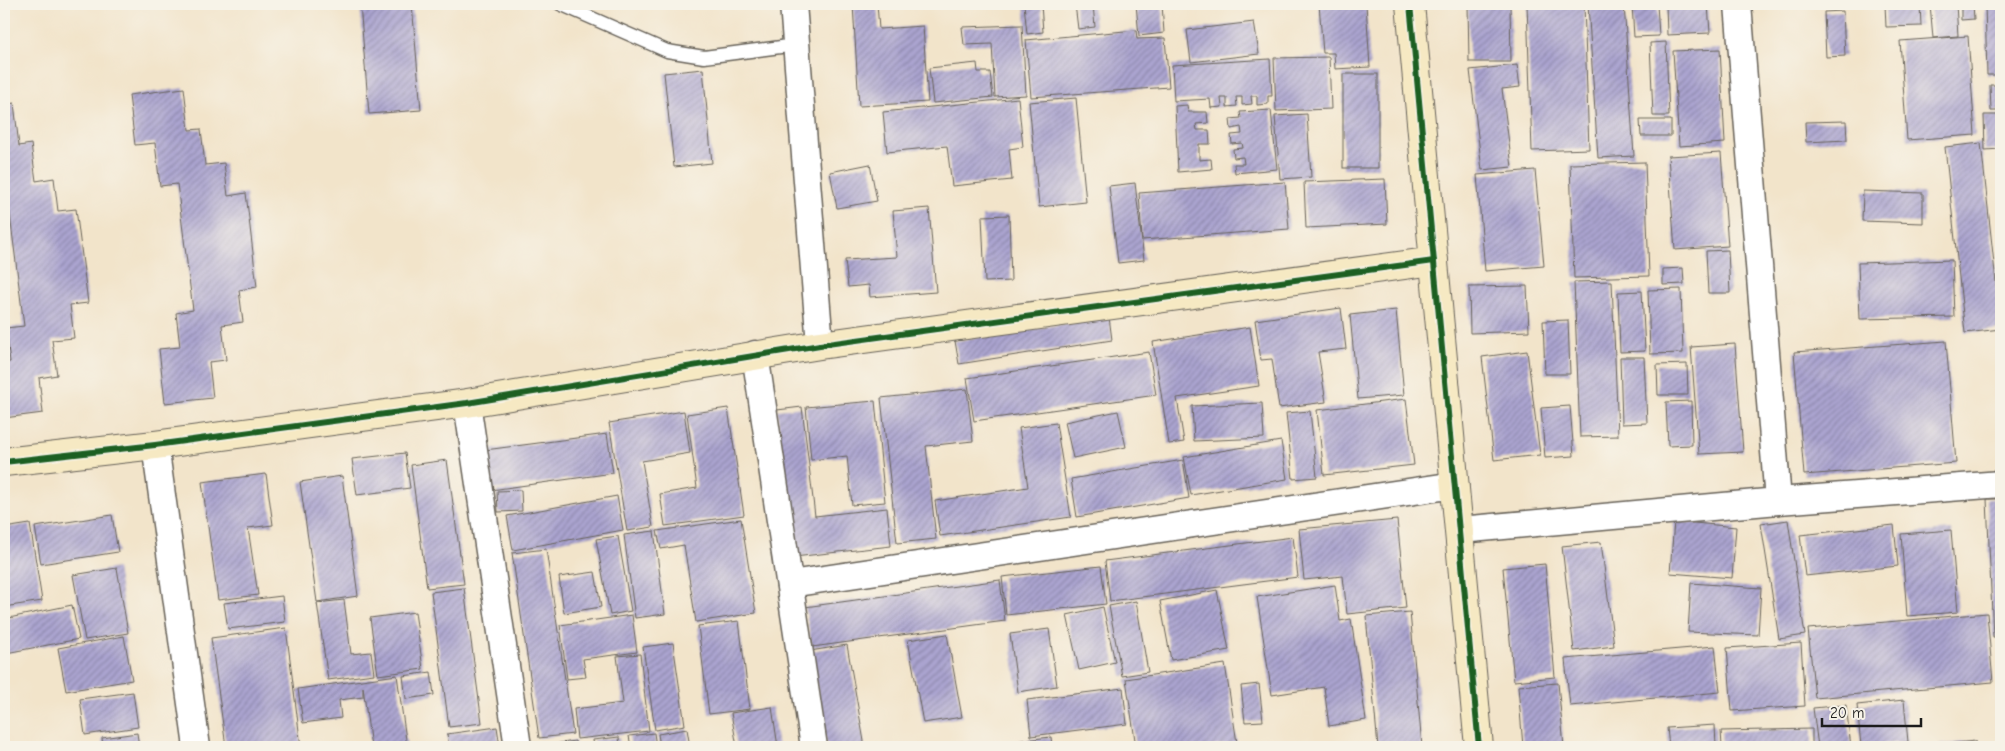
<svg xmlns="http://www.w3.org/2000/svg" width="2005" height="751" viewBox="0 0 2005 751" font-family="'Comic Neue',sans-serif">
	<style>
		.building { fill: url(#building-hatch) }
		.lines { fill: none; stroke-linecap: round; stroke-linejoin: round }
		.lane-casing { stroke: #676259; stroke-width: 15 }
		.street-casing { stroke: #676259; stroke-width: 29 }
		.secondary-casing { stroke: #676259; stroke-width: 30 }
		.lane { stroke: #fff; stroke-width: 12 }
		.street { stroke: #fff; stroke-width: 26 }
		.secondary { stroke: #f6e9c3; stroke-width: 28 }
		.cycleway-casing { stroke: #f7f3e8; stroke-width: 9 }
		.cycleway { stroke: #1b5e20; stroke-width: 6 }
	</style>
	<defs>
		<pattern id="building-hatch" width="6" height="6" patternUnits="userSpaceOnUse" patternTransform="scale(1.25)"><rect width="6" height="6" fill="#aba4d0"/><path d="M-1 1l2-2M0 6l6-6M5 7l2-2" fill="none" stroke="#8a85a8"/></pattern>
	</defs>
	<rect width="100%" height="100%" fill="#f7f3e8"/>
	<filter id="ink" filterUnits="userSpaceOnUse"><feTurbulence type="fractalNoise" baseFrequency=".02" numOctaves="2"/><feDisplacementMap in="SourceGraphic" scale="10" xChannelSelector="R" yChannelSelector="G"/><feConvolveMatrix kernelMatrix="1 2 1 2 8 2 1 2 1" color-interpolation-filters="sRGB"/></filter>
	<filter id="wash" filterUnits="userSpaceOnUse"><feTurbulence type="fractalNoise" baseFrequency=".0096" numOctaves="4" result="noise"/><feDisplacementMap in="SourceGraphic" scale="20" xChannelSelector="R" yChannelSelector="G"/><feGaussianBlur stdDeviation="1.12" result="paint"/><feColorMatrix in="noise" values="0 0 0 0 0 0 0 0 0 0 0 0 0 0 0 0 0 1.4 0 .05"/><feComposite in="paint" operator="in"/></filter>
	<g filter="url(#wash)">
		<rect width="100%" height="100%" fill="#f2e4ca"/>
		<g id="blocks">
			<g class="building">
				<path d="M360 4H412L421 110 369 114Z"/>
				<path d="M853 4H877L879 29 923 26 928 102 859 106Z"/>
				<path d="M1024 4H1041L1043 32 1027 34Z"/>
				<path d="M1075 4H1093L1095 27 1078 29Z"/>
				<path d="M1136 4H1162L1164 33 1139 36Z"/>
				<path d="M1319 4H1366L1370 67 1335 69 1334 53H1323Z"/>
				<path d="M1468 4H1510L1511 62H1469Z"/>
				<path d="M1527 4H1584L1589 149 1532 151Z"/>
				<path d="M1588 4H1624L1634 156 1598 158Z"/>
				<path d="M1632 4H1657L1659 36 1634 37Z"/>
				<path d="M1666 4H1708L1710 33 1667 35Z"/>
				<path d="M1885 4H1920L1921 26 1886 27Z"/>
				<path d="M1930 4H1956L1958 36 1933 38Z"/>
				<path d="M1961 4H1973L1974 19 1961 20Z"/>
				<path d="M1985 4H2001V75H1987Z"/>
				<path d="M1843 11 1845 56 1826 57 1824 12Z"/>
				<path d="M1254 22 1259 54 1191 62 1187 30Z"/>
				<path d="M1022 25 1026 95 995 97 992 44 964 45 962 27Z"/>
				<path d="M1136 30 1137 39 1165 38 1169 87 1031 97 1026 40Z"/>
				<path d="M1968 36 1975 135 1907 140 1900 41Z"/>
				<path d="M1666 42 1669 116H1653L1650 43Z"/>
				<path d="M1720 49 1725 143 1679 146 1673 51Z"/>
				<path d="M1329 57 1331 109 1276 111 1274 58Z"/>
				<path d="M1270 59 1272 96H1268V104L1257 105V96H1251L1252 104 1242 105V97H1236L1237 106 1227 107V98H1221L1222 107 1211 108 1210 99 1174 101 1172 65Z"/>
				<path d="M977 63 978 72H990L993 97 933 103 929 68Z"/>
				<path d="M1517 65 1520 87 1502 89 1512 167 1482 170 1470 70Z"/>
				<path d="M703 69 712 163 674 167 664 73Z"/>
				<rect x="1343" y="74" width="35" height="94"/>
				<path d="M1990 85H2001V111H1991Z"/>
				<path d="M184 88 189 130 201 129 205 165 224 163 228 196 246 193 257 287 239 290 243 322 222 325 226 360 209 362 213 398 165 403 159 349 180 347 176 313 193 310 177 184 160 186 155 143 135 145 129 95Z"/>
				<path d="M1018 98 1023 147 1009 149 1012 180 952 186 947 146 887 152 883 112Z"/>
				<path d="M1076 98 1086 202 1039 207 1029 102Z"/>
				<path d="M14 103 19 146 31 144 36 181 54 178 58 211 76 209 88 303 70 305 74 338 52 340 57 375 39 378 43 413 4 418V363L10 362 6 328 24 326 8 199 4 200V105Z"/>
				<path d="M1187 105 1188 112H1207L1208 123 1196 124 1197 130H1209L1210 144H1199V160L1211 159 1212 169 1178 172 1175 106Z"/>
				<path d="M1271 110 1277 169 1235 173 1234 164H1244L1243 157 1234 158 1233 149 1243 148 1242 143 1232 144 1231 135 1242 134 1241 127 1231 129 1230 119 1241 118 1240 112Z"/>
				<path d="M1307 114 1311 177 1280 179 1275 116Z"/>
				<path d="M1984 115H2001V149L1985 150Z"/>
				<path d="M1640 120H1671V136H1641Z"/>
				<path d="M1846 121 1847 140 1806 142 1805 122Z"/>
				<path d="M1981 143 2001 329 1965 333 1945 147Z"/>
				<path d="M1721 153 1728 246 1675 250 1668 156Z"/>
				<path d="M1645 162 1649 276 1574 278 1570 164Z"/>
				<path d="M870 164 877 201 837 208 830 172Z"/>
				<path d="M1535 170 1544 266 1485 271 1477 175Z"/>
				<path d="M1385 179 1387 224 1306 228 1304 182Z"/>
				<path d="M1285 182 1289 229 1142 240 1139 193Z"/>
				<path d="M1135 183 1144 260 1118 263 1109 186Z"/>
				<path d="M1863 191 1923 193V223L1862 221Z"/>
				<path d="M929 208 936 292 870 297 869 285 848 287 845 260 897 257 893 211Z"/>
				<path d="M1009 215 1011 281 985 282 982 216Z"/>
				<path d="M1728 250 1730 293H1708L1706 251Z"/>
				<path d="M1952 260 1954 317 1860 319 1858 263Z"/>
				<path d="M1683 268 1684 284 1663 285V269Z"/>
				<path d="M1612 281 1618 436 1580 437 1574 282Z"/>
				<path d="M1527 286 1529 331 1470 333 1469 287Z"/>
				<path d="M1681 289 1683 353 1650 354 1648 290Z"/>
				<path d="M1642 291 1645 351 1620 352 1618 292Z"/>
				<path d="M1341 308 1346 349 1318 352 1326 402 1279 408 1272 359 1261 360 1255 320Z"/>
				<path d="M1396 310 1404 395 1358 399 1350 315Z"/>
				<path d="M1109 317 1112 340 959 364 955 341Z"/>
				<path d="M1568 320 1570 374H1545L1543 321Z"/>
				<path d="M1250 327 1259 386 1177 398 1184 442 1169 444 1153 342Z"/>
				<path d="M1946 341 1956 463 1804 475 1794 352Z"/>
				<path d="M1735 344 1743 452 1699 454 1691 347Z"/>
				<path d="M1527 351 1540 455 1494 460 1482 357Z"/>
				<path d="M1149 352 1156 395 974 421 967 378Z"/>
				<path d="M1620 357H1644L1647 423 1622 424Z"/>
				<path d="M1687 364 1688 395H1658L1657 365Z"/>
				<path d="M967 389 973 441 926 446 936 539 897 543 881 398Z"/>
				<path d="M1406 399 1414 465 1324 475 1317 410Z"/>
				<path d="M875 401 885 502 852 505 847 456 811 460 806 407Z"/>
				<path d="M1691 401 1692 445 1668 446 1666 402Z"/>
				<path d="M1262 403 1264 438 1194 441 1192 406Z"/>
				<path d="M1570 406 1574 456 1545 458 1541 408Z"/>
				<path d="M802 407 815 516 887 508 891 546 794 557 777 410Z"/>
				<path d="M728 408 744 515 665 526 660 494 697 488 687 414Z"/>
				<path d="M684 411 690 453 642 461 653 527 627 531 609 423Z"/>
				<path d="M1118 411 1126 447 1073 458 1065 422Z"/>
				<path d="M1310 411 1317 477 1293 479 1286 413Z"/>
				<path d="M1056 423 1071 517 940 536 935 501 1028 487 1019 428Z"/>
				<path d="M607 434 613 473 491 490 485 450Z"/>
				<path d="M1281 441 1287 479 1191 495 1184 457Z"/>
				<path d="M405 453 410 488 357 495 352 459Z"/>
				<path d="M447 460 464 584 427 588 411 465Z"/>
				<path d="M1183 460 1189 498 1077 517 1071 479Z"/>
				<path d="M266 474 273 525 248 528 258 595 218 600 202 482Z"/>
				<path d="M342 476 358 596 317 602 300 482Z"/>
				<path d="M521 490 522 511 498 512 497 491Z"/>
				<path d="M617 496 623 530 513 550 507 516Z"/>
				<path d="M1987 499H2001V637H1993Z"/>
				<path d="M112 515 118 552 41 564 35 527Z"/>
				<path d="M741 519 756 613 696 622 684 545 661 549 657 531Z"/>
				<path d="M1397 520 1406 608 1347 614 1343 576 1304 580 1299 529Z"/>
				<path d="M1788 520 1805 635 1779 639 1761 524Z"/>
				<path d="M1674 521 1736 527 1732 578 1670 573Z"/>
				<path d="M30 524 42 601 4 607V528Z"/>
				<path d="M1894 525 1898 566 1805 576 1800 535Z"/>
				<path d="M1951 530 1958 612 1907 616 1901 534Z"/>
				<path d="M654 531 665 614 635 618 624 535Z"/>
				<path d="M618 536 631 611 610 615 596 539Z"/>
				<path d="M1293 537 1298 577 1110 601 1105 561Z"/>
				<path d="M1601 542 1614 646 1574 651 1562 546Z"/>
				<path d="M546 549 573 734 539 738 512 553Z"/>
				<path d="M1545 564 1555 677 1514 681 1503 568Z"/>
				<path d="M1101 566 1106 604 1006 615 1002 577Z"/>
				<path d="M117 568 128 633 85 640 73 575Z"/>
				<path d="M595 572 601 607 564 613 559 577Z"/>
				<path d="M1000 580 1005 621 812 647 805 607Z"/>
				<path d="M1691 583 1761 588 1758 635 1688 632Z"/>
				<path d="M1335 585 1340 621 1351 619 1366 720 1329 726 1324 687 1272 695 1257 597Z"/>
				<path d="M464 588 482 723 449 727 431 592Z"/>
				<path d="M1217 590 1229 650 1171 660 1160 601Z"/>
				<path d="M282 596 285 622 228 629 224 603Z"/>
				<path d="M344 600 351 654 371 652 374 674 328 680 317 603Z"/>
				<path d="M1136 601 1148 672 1122 676 1109 606Z"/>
				<path d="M72 605 79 639 6 653 4 643V619Z"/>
				<path d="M1103 607 1115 662 1079 670 1067 615Z"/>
				<path d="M415 612 423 669 378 675 370 618Z"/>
				<path d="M1410 612 1422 747H1378L1366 616Z"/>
				<path d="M1987 613 1993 682 1815 698 1808 629Z"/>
				<path d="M632 615 637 652 583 659 586 677 567 679 560 625Z"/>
				<path d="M739 621 750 709 709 714 698 626Z"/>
				<path d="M286 628 301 747H226L211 638Z"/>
				<path d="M1049 629 1057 686 1018 692 1010 634Z"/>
				<path d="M947 634 962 717 923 723 908 640Z"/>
				<path d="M124 636 132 680 66 691 58 648Z"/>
				<path d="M673 643 685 725 655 730 643 647Z"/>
				<path d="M1801 643 1805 706 1732 711 1727 648Z"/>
				<path d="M847 645 865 747H827L810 651Z"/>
				<path d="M1715 646 1720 692 1570 706 1565 659Z"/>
				<path d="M640 654 649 731 577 739 574 709 623 703 617 656Z"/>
				<path d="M1225 664 1237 743 1209 747H1136L1126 679Z"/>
				<path d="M431 672 434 695 406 699 403 676Z"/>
				<path d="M397 675 407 747H371L363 687V697L339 700 341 718 303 723 298 689Z"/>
				<path d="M1558 683 1564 747H1523L1518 686Z"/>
				<path d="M1259 684 1263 721 1245 722 1241 686Z"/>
				<path d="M1123 688 1127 724 1031 736 1027 700Z"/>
				<path d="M133 692 138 727 85 735 80 699Z"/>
				<path d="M1904 700 1908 742 1861 746 1857 705Z"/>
				<path d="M1846 705 1851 747H1818L1813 708Z"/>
				<path d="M772 707 778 747H737L731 713Z"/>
				<path d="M1715 725 1716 747H1669L1667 728Z"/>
				<path d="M497 727 500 747H449L447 734Z"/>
				<path d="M687 729 690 747H660L658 734Z"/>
				<path d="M1812 729V747H1722L1721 731Z"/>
				<path d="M137 733 139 747H103L102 738Z"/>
				<path d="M654 733 656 747H631L629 736Z"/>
				<path d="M619 737 620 747H594L593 740Z"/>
				<path d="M1051 737 1052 747H989L988 744Z"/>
				<path d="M575 741 576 747H540V746Z"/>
				<path d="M1975 741 1976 747H1928L1927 746Z"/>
			</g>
		</g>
	</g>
	<g filter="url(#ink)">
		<use href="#blocks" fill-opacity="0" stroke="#676259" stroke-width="1"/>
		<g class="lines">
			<defs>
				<path id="lane" d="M560 4 667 51 704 57 796 45"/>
				<g id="street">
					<path d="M793 4 820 345"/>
					<path d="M1738 4 1778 501"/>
					<path d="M755 354 814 747"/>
					<path d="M467 403 518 747"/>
					<path d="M155 445 197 747"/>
					<path d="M1460 530 1778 501 2001 484"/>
					<path d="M790 584 1455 485"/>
				</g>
				<g id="secondary">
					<path d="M1410 4 1479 747"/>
					<path d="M4 462 155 445 467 403 820 345 1434 261"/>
				</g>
			</defs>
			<use href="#lane" class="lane-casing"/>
			<use href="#street" class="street-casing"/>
			<use href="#secondary" class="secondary-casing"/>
			<use href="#lane" class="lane"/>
			<use href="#street" class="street"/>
			<use href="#secondary" class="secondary"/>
			<defs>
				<g id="cycleway">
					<path d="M1410 4 1479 747"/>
					<path d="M4 462 155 445 467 403 820 345 1434 261"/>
				</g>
			</defs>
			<use href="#cycleway" class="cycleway-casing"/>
			<use href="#cycleway" class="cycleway"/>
		</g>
	</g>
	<rect width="2005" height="751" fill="none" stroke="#f7f3e8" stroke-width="20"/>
	<path d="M1822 718v8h99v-8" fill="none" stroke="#1c1c1c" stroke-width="2.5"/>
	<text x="1830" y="718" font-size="15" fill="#1c1c1c" stroke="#f7f3e8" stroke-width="4" paint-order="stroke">20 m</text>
</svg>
